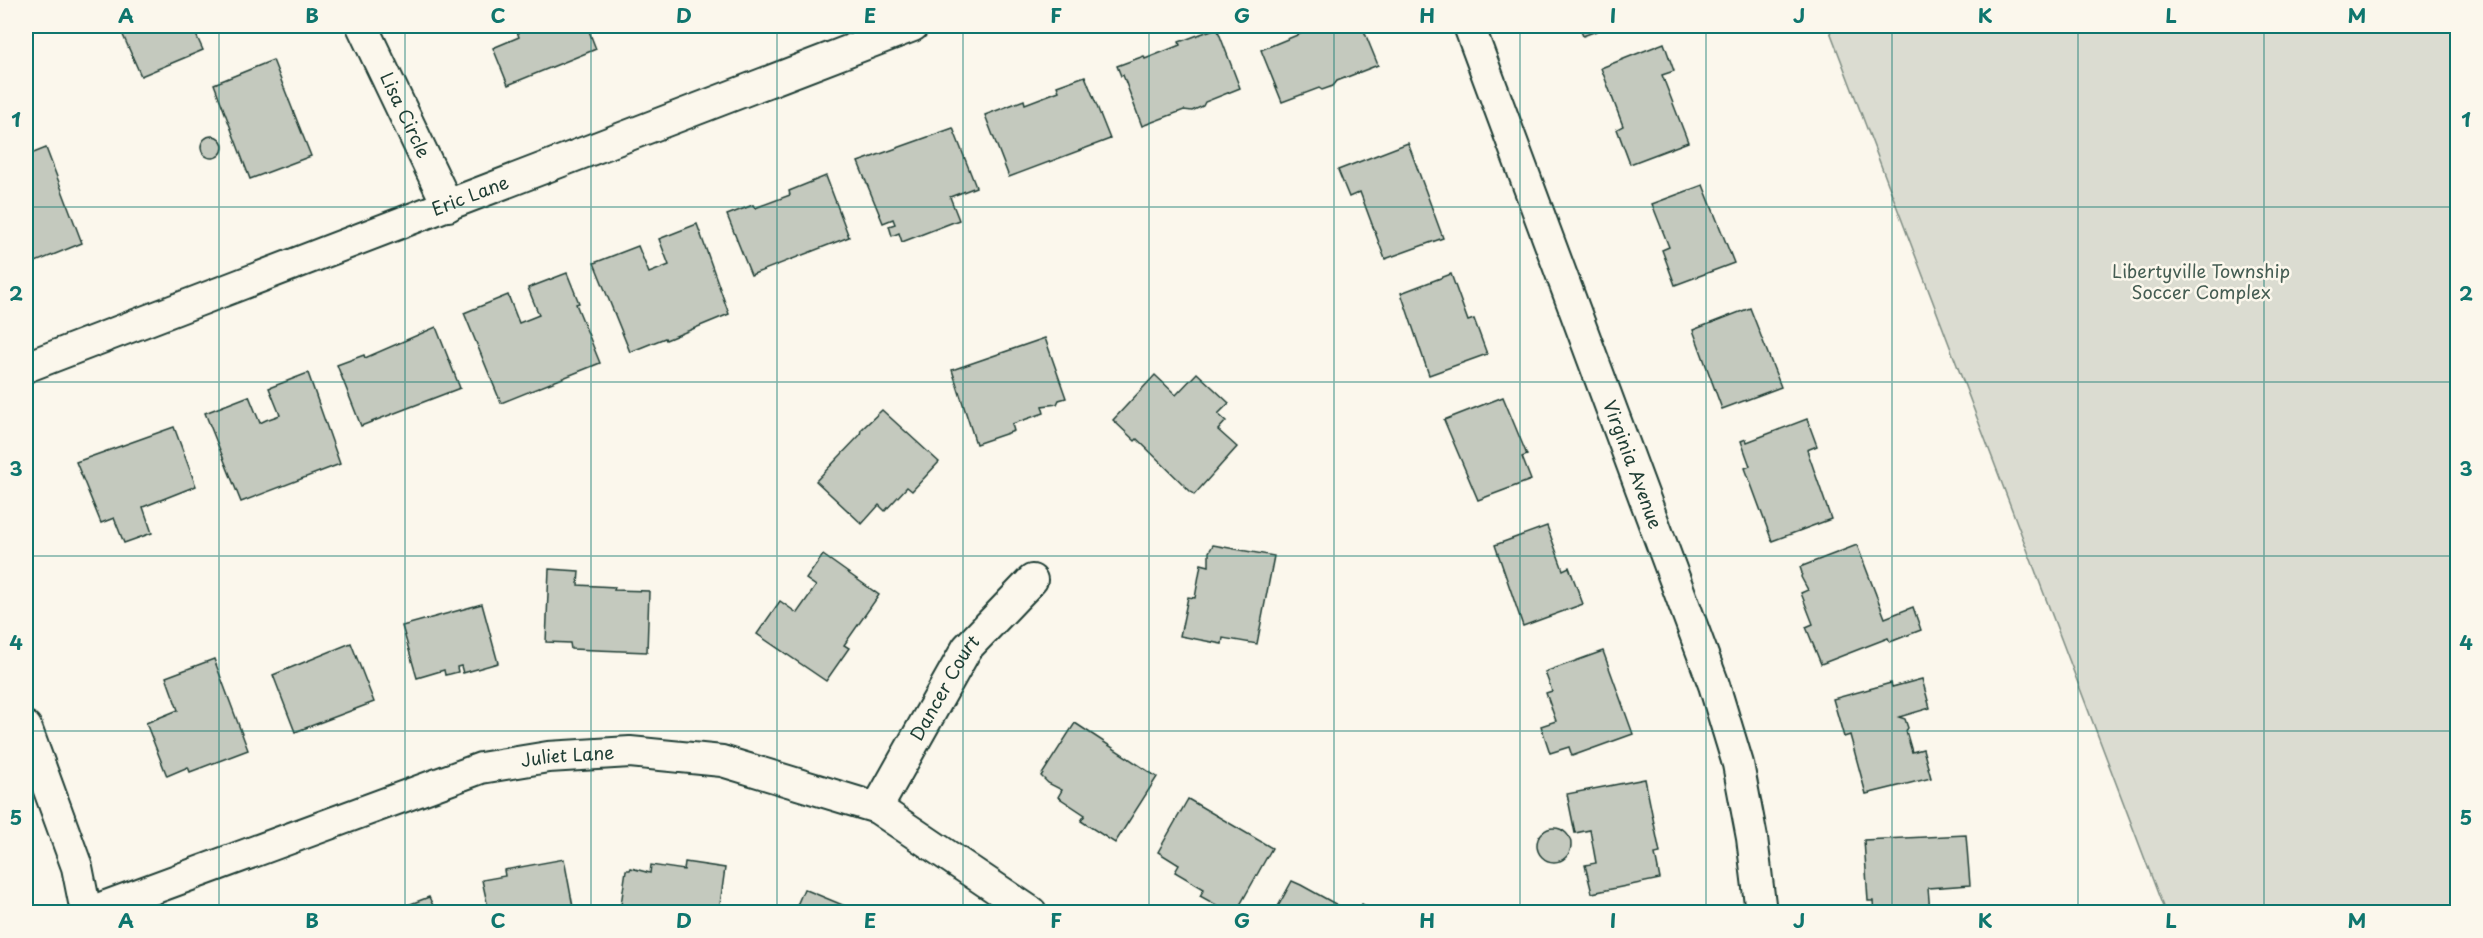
<svg xmlns="http://www.w3.org/2000/svg" width="2483" height="938" viewBox="0 0 2483 938" font-family="'Playpen Sans',sans-serif">
	<style>
		.green { fill: #dbdcd1; stroke: #7d8c82; stroke-width: 1.5 }
		.building { fill: #c4c9be; stroke: #1f3d34; stroke-width: 1.5 }
		.lines { fill: none; stroke-linecap: round; stroke-linejoin: round }
		.minor-casing { stroke: #1f3d34; stroke-width: 34 }
		.minor { stroke: #fbf7ec; stroke-width: 30 }
		.grid { fill: none; stroke: #0f766e; stroke-width: 1.5; stroke-opacity: 0.55 }
		.labels { text-anchor: middle; stroke-width: 5; stroke-linejoin: round; paint-order: stroke }
		.street-label { font-size: 18px; fill: #1f3d34; stroke: #fbf7ec }
		.park-label { font-size: 18px; fill: #455d53; stroke: #fbf7ec }
		.neatline { fill: none; stroke: #0f766e; stroke-width: 2 }
		.grid-label { font-size: 20px; text-anchor: middle; font-weight: bold; fill: #0f766e }
	</style>
	<rect width="100%" height="100%" fill="#fbf7ec"/>
	<filter id="ink" filterUnits="userSpaceOnUse"><feTurbulence type="fractalNoise" baseFrequency=".0167" numOctaves="2"/><feDisplacementMap in="SourceGraphic" scale="12" xChannelSelector="R" yChannelSelector="G"/><feConvolveMatrix kernelMatrix="1 2 1 2 8 2 1 2 1" color-interpolation-filters="sRGB"/></filter>
	<g filter="url(#ink)">
		<path class="green" d="M1828 26H2457V912H2165Z"/>
		<g class="building">
			<path d="M119 26H192L203 50 141 76Z"/>
			<path d="M515 26H587L596 49 508 85 493 48 519 37Z"/>
			<path d="M1319 26H1362L1378 65 1337 81 1333 86 1322 90 1319 88 1282 102 1261 50Z"/>
			<path d="M1579 26H1610L1583 36Z"/>
			<path d="M1217 28 1240 88 1205 102 1203 106 1192 111 1184 110 1142 126 1123 75 1121 76 1117 66 1144 56 1145 59 1180 45 1179 42Z"/>
			<path d="M1664 43 1674 71 1662 75 1688 142 1630 164 1617 129 1623 126 1601 68Z"/>
			<path d="M273 60 311 156 250 179 214 84Z"/>
			<path d="M1085 76 1110 139 1009 177 985 115 1024 100 1025 104 1059 91 1057 86Z"/>
			<path d="M953 128 976 187 950 197 959 220 902 242 899 233 892 236 889 226 895 224 893 219 883 223 858 162Z"/>
			<circle cx="212" cy="147" r="11"/>
			<path d="M1408 143 1443 238 1385 259 1360 192 1349 197 1338 170Z"/>
			<path d="M46 148 82 243 26 266V156Z"/>
			<path d="M826 176 849 237 751 275 727 215 753 205 755 208 790 195 789 191Z"/>
			<path d="M1703 185 1734 263 1675 285 1662 250 1669 247 1652 204Z"/>
			<path d="M697 224 729 314 666 340 665 338 630 352 594 263 638 246 649 273 669 265 659 239Z"/>
			<path d="M567 273 579 303 576 304 600 363 501 403 464 313 508 295 519 323 539 315 528 288Z"/>
			<path d="M1451 274 1468 321 1474 319 1487 354 1429 375 1401 293Z"/>
			<path d="M1750 308 1781 387 1722 409 1693 330Z"/>
			<path d="M436 327 460 388 361 426 337 365 364 355 365 358Z"/>
			<path d="M1045 338 1066 398 1059 400 1057 404 1042 406 1044 413 1012 424 1014 431 976 444 952 370Z"/>
			<path d="M308 373 340 464 241 502 205 413 249 396 260 423 266 420 280 415 269 388Z"/>
			<path d="M1197 373 1229 403 1218 414 1226 421 1218 430 1237 447 1194 495 1137 439 1135 441 1113 420 1155 375 1176 395Z"/>
			<path d="M1503 397 1527 455 1522 457 1531 480 1478 500 1444 420Z"/>
			<path d="M882 410 939 462 912 491 907 487 885 511 879 505 862 524 816 481 860 435 861 430Z"/>
			<path d="M1807 419 1817 446 1807 450 1831 519 1772 541 1745 468 1750 466 1741 441 1746 439 1747 442Z"/>
			<path d="M174 427 196 486 143 507 152 533 124 543 114 518 101 523 76 462Z"/>
			<path d="M1547 526 1563 570 1569 567 1583 604 1523 626 1495 545Z"/>
			<path d="M1213 545 1274 556 1257 644 1223 638 1222 644 1180 636 1188 597 1195 598 1201 564 1209 566V552Z"/>
			<path d="M1857 545 1885 618 1913 607 1921 630 1890 642 1888 638 1821 664 1806 627 1813 624 1801 593 1808 590 1801 577 1802 573 1800 567Z"/>
			<path d="M823 555 879 595 844 645 849 648 826 681 757 634 780 601 797 613 816 586 806 579Z"/>
			<path d="M549 569 579 571 578 585 615 587 614 590 649 591 647 652 571 649 570 643 546 642Z"/>
			<path d="M482 604 498 663 463 673 461 666 457 667 458 672 450 674 445 675 444 670 417 678 402 626Z"/>
			<path d="M351 643 374 702 295 732 273 675Z"/>
			<path d="M1603 651 1633 734 1572 756 1569 747 1550 753 1541 726 1556 721 1546 693 1552 691 1545 672Z"/>
			<path d="M214 659 248 750 190 772 188 767 167 776 146 723 178 710 166 677Z"/>
			<path d="M1922 679 1930 708 1899 717 1905 719 1908 728 1906 731 1912 752 1923 749 1931 778 1866 794 1850 735 1844 737 1833 699 1891 683 1892 687Z"/>
			<path d="M1075 723 1157 777 1115 843 1081 821 1085 815 1058 797 1062 790 1048 783 1041 776Z"/>
			<path d="M1645 779 1660 853 1655 854 1660 879 1592 893 1585 865 1596 863 1590 830 1575 833 1567 794Z"/>
			<path d="M1188 799 1272 848 1236 912H1229L1200 896 1204 889 1175 872 1179 865 1158 852Z"/>
			<circle cx="1554" cy="845" r="17"/>
			<path d="M1966 835 1970 885 1928 888 1930 912H1874L1873 901H1868L1864 840Z"/>
			<path d="M564 859 574 912H489L482 880 505 876 504 870Z"/>
			<path d="M685 862 725 868 719 912H620L626 870H630L631 868 650 873 651 865 684 870Z"/>
			<path d="M1292 881 1301 885 1350 912H1275Z"/>
			<path d="M804 889 845 906 858 912H794Z"/>
			<path d="M429 897 436 912H396L395 910Z"/>
			<path d="M1362 904 1367 907 1376 912H1357Z"/>
		</g>
		<g class="lines">
			<defs>
				<g id="minor">
					<path id="s1" d="M362 26 448 206"/>
					<path id="s2" d="M1469 26 1714 685 1738 764 1752 838 1761 912"/>
					<path id="s3" d="M26 367 913 26"/>
					<path d="M26 727 77 867 86 912"/>
					<path id="s4" d="M877 808 967 648 1032 580"/>
					<path id="s5" d="M90 912 481 768 548 757 630 752 722 761 877 808 1031 912"/>
				</g>
			</defs>
			<use href="#minor" class="minor-casing"/>
			<use href="#minor" class="minor"/>
		</g>
	</g>
	<path class="grid" d="M219 26V912M405 26V912M591 26V912M777 26V912M963 26V912M1149 26V912M1334 26V912M1520 26V912M1706 26V912M1892 26V912M2078 26V912M2264 26V912M26 207H2458M26 382H2458M26 556H2458M26 731H2458"/>
	<g class="labels">
		<g class="street-label">
			<text dy="6" stroke="none"><textPath href="#s1" startOffset="99">Lisa Circle</textPath></text>
			<text dy="6" stroke="none"><textPath href="#s3" startOffset="476">Eric Lane</textPath></text>
			<text dy="6" stroke="none"><textPath href="#s2" startOffset="468">Virginia Avenue</textPath></text>
			<text dy="6" stroke="none"><textPath href="#s4" startOffset="138">Dancer Court</textPath></text>
			<text dy="6" stroke="none"><textPath href="#s5" startOffset="504">Juliet Lane</textPath></text>
		</g>
		<g class="park-label">
			<text x="2201" y="278">Libertyville Township<tspan x="2201" dy="21">Soccer Complex</tspan></text>
		</g>
	</g>
	<rect width="2483" height="938" fill="none" stroke="#fbf7ec" stroke-width="66"/>
	<rect x="33" y="33" width="2417" height="872" class="neatline"/>
	<g class="grid-label">
		<text x="126" y="23">A</text>
		<text x="312" y="23">B</text>
		<text x="498" y="23">C</text>
		<text x="684" y="23">D</text>
		<text x="870" y="23">E</text>
		<text x="1056" y="23">F</text>
		<text x="1242" y="23">G</text>
		<text x="1427" y="23">H</text>
		<text x="1613" y="23">I</text>
		<text x="1799" y="23">J</text>
		<text x="1985" y="23">K</text>
		<text x="2171" y="23">L</text>
		<text x="2357" y="23">M</text>
		<text x="16" y="127">1</text>
		<text x="2466" y="127">1</text>
		<text x="16" y="301">2</text>
		<text x="2466" y="301">2</text>
		<text x="16" y="476">3</text>
		<text x="2466" y="476">3</text>
		<text x="16" y="650">4</text>
		<text x="2466" y="650">4</text>
		<text x="16" y="825">5</text>
		<text x="2466" y="825">5</text>
		<text x="126" y="928">A</text>
		<text x="312" y="928">B</text>
		<text x="498" y="928">C</text>
		<text x="684" y="928">D</text>
		<text x="870" y="928">E</text>
		<text x="1056" y="928">F</text>
		<text x="1242" y="928">G</text>
		<text x="1427" y="928">H</text>
		<text x="1613" y="928">I</text>
		<text x="1799" y="928">J</text>
		<text x="1985" y="928">K</text>
		<text x="2171" y="928">L</text>
		<text x="2357" y="928">M</text>
	</g>
</svg>
